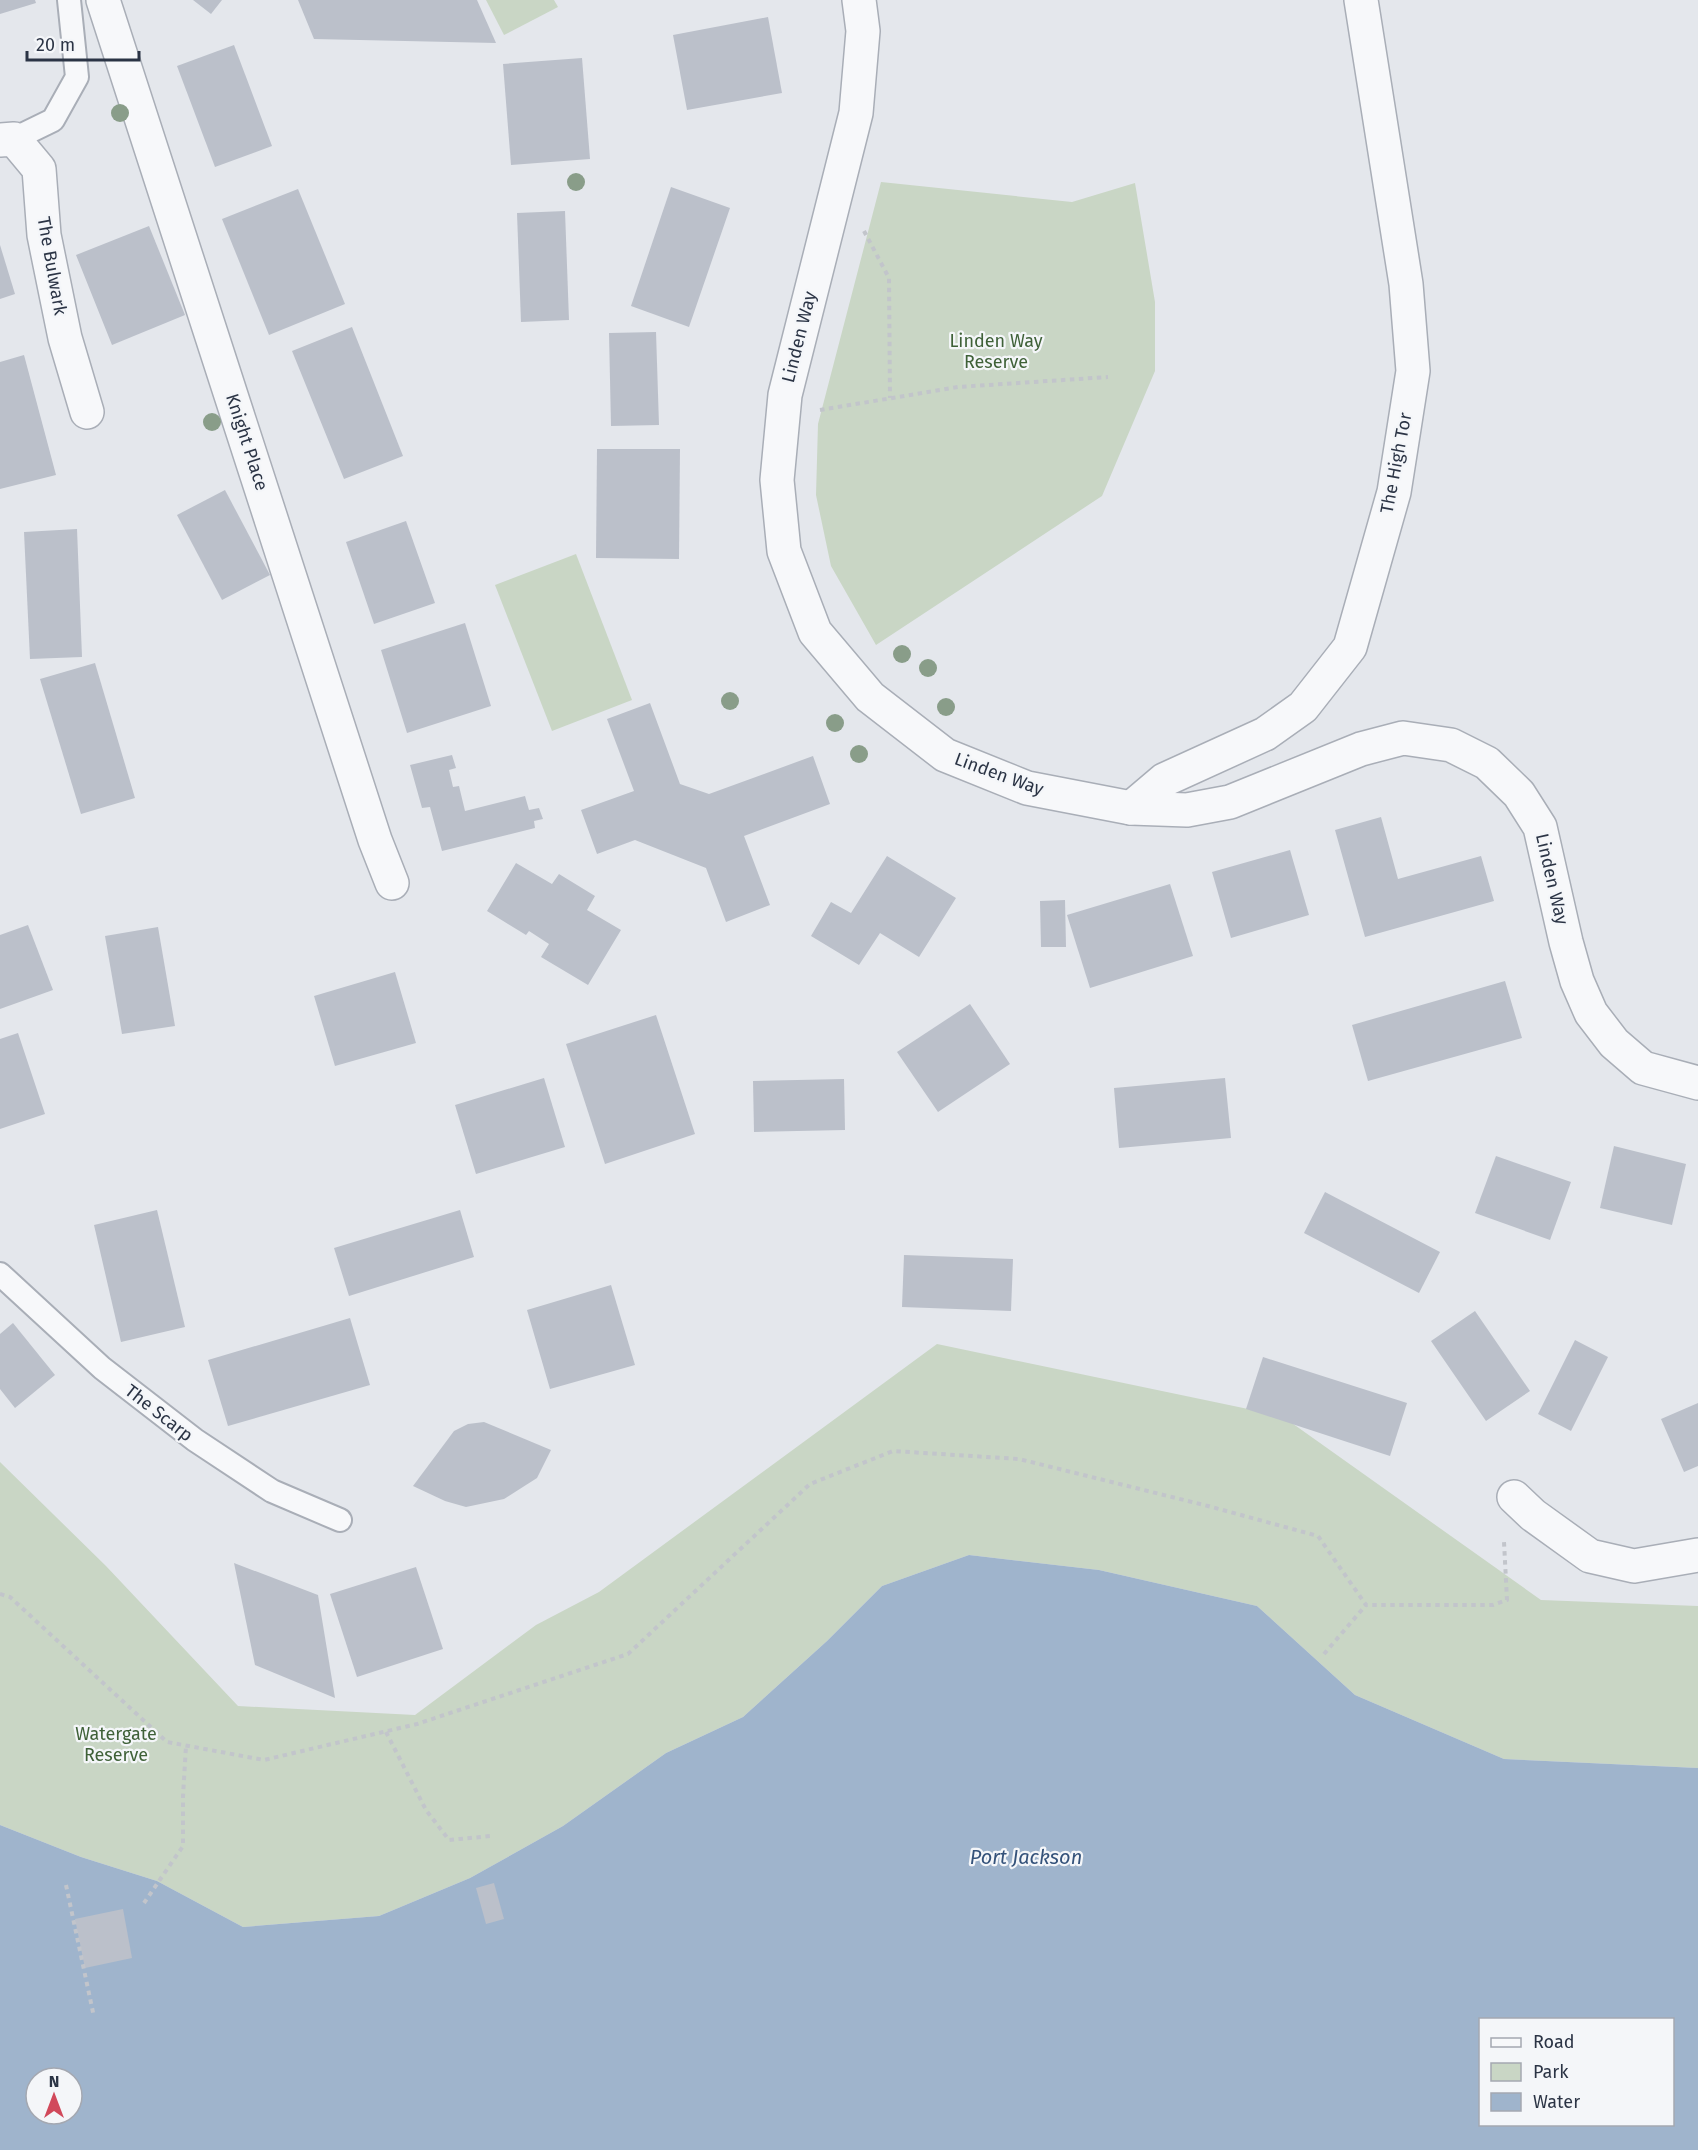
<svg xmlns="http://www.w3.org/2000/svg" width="1698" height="2150" viewBox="0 0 1698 2150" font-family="'Fira Sans',sans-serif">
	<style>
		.green { fill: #c9d6c5 }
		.water { fill: #9fb4cc; fill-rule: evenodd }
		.building { fill: #bbc0ca }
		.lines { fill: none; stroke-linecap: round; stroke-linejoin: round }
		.service-casing { stroke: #a9aeb7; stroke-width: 26 }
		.minor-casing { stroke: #a9aeb7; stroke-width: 36 }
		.path { stroke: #c2c5cb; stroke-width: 4; stroke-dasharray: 4.5 4.5; stroke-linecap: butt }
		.service { stroke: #f7f8fa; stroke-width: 22 }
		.minor { stroke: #f7f8fa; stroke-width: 33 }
		.tree { fill: #899d89 }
		.labels { text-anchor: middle; stroke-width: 4.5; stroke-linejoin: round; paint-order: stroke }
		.street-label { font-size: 18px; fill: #2b3445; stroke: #f4f6f9 }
		.park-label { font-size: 18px; fill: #3f6138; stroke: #f4f6f9 }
		.water-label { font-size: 20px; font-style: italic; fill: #34527a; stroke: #f4f6f9 }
	</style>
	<rect width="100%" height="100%" fill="#e4e7ec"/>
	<g class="green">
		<path d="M486 0H554L558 7 504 35Z"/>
		<path d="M881 182 1072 202 1135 183 1155 302V371L1102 496 876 645 831 566 816 495 818 424Z"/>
		<path d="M576 554 632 700 552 731 495 585Z"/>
		<path d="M937 1344 1282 1416 1541 1600 1698 1606V1768L1504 1759 1355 1695 1257 1606 1099 1570 969 1555 882 1586 827 1641 743 1717 666 1753 563 1826 470 1878 379 1916 243 1927 157 1881 81 1857 0 1825V1462L106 1566 238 1706 415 1715 536 1625 599 1592Z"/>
	</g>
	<path class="water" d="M969 1555 1099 1570 1257 1606 1355 1695 1504 1759 1698 1768V2150H0V1825L81 1857 157 1881 243 1927 379 1916 470 1878 563 1826 666 1753 743 1717 827 1641 882 1586ZM1480 2020H1672V2124H1480ZM36 2078H72V2114H36Z"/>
	<g class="building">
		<path d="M0 0H35L36 3 0 14Z"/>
		<path d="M193 0H222L211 14Z"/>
		<path d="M298 0H477L496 43 314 39Z"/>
		<path d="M768 17 782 93 687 110 673 35Z"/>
		<path d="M234 45 272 146 215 167 177 66Z"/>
		<path d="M582 58 590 159 511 165 503 64Z"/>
		<path d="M671 187 730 208 689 327 631 306Z"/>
		<path d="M298 189 345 304 269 335 222 219Z"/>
		<path d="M565 211 569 320 521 322 517 213Z"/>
		<path d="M149 226 185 315 112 345 76 255Z"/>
		<path d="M0 245 15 294 0 299Z"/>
		<path d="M352 327 403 456 344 479 292 351Z"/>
		<path d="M656 332 659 425 611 426 609 333Z"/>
		<path d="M24 355 56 475 0 489V362Z"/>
		<path d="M597 449H680L679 559 596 558Z"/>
		<path d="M225 490 270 575 222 600 177 515Z"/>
		<path d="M406 521 435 603 374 624 346 542Z"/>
		<path d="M77 529 82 657 30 659 24 532Z"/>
		<path d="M465 623 491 706 407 733 381 650Z"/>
		<path d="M95 663 135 798 81 814 40 679Z"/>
		<path d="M650 703 680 784 709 794 813 756 830 804 744 836 770 905 726 922 706 868 635 840 597 854 581 810 634 791 607 719Z"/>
		<path d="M452 755 456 768 449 770 453 787 459 786 465 811 525 796 529 810 539 808 543 819 534 821 535 828 442 851 430 807 422 808 410 765Z"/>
		<path d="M1381 817 1398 879 1481 856 1494 901 1365 937 1335 830Z"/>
		<path d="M1290 850 1309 915 1231 938 1212 872Z"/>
		<path d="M887 856 956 898 919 957 880 933 859 965 811 936 831 902 851 913Z"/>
		<path d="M516 863 552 884 559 874 595 896 587 910 621 930 588 985 541 957 549 944 529 931 526 935 487 911Z"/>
		<path d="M1170 884 1193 956 1090 988 1067 915Z"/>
		<path d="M1065 900 1066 947H1041L1040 901Z"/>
		<path d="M28 925 53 990 0 1009V935Z"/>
		<path d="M158 927 175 1026 122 1034 105 936Z"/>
		<path d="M395 972 416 1043 335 1066 314 996Z"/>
		<path d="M1505 981 1522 1038 1368 1081 1352 1025Z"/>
		<path d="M970 1004 1010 1064 938 1112 897 1052Z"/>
		<path d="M656 1015 695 1134 605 1164 566 1044Z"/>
		<path d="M18 1033 45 1114 0 1129V1039Z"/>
		<path d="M544 1078 565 1147 476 1174 455 1105Z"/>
		<path d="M1225 1078 1231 1138 1119 1148 1114 1088Z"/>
		<path d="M844 1079 845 1130 754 1132 753 1081Z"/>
		<path d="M1614 1146 1686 1164 1672 1225 1600 1208Z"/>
		<path d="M1496 1156 1571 1182 1550 1240 1475 1213Z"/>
		<path d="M1325 1192 1440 1252 1419 1293 1304 1233Z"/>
		<path d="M157 1210 185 1327 121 1342 94 1225Z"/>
		<path d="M460 1210 474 1257 349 1296 334 1248Z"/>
		<path d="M904 1255 1013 1259 1011 1311 902 1307Z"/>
		<path d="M611 1285 635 1365 550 1389 527 1310Z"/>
		<path d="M1475 1311 1530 1391 1486 1421 1431 1341Z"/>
		<path d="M350 1318 370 1385 228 1426 208 1360Z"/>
		<path d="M13 1323 55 1375 15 1408 0 1389V1334Z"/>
		<path d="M1575 1340 1608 1357 1571 1431 1538 1414Z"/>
		<path d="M1263 1357 1407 1403 1390 1456 1246 1409Z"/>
		<path d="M1698 1403V1466L1684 1472 1661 1419Z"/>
		<path d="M484 1422 551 1450 537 1478 504 1499 466 1507 445 1501 413 1486 454 1431 468 1424Z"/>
		<path d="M234 1563 318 1595 335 1698 255 1665Z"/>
		<path d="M416 1567 443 1649 357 1677 330 1594Z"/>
		<path d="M494 1883 504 1919 486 1924 476 1888Z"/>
		<path d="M123 1909 132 1958 85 1968 75 1919Z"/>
	</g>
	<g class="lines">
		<defs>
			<g id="service">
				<path d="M14 139 53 120 77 77 69 0"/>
				<path d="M0 1274 102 1368 195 1440 272 1491 340 1520"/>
			</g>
			<g id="minor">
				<path d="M103 0 375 840 392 883"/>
				<path d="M859 0 863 31 856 113 785 395 777 480 784 551 815 632 870 697 945 755 1027 788 1131 808 1187 810 1230 802 1361 749 1403 738 1451 745 1487 763 1519 794 1540 827 1566 942 1577 981 1591 1013 1614 1043 1643 1068 1698 1083"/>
				<path d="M0 140 14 139 39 169 44 235 65 338 87 412"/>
				<path d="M1131 808 1164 780 1265 734 1303 707 1350 647 1394 492 1413 371 1406 284 1361 0"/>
				<path d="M1514 1497 1533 1515 1590 1556 1634 1566 1698 1555"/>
			</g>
		</defs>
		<use href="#service" class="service-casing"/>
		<use href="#minor" class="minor-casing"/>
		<g class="path">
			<path d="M864 231 889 278 890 398"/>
			<path d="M820 410 958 387 1108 377"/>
			<path d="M0 1594 10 1597 167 1742 264 1760 417 1724 628 1654 810 1484 893 1451 1019 1459 1208 1506 1318 1536 1366 1605H1493L1507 1600 1504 1542 1506 1540"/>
			<path d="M1324 1654 1366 1605"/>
			<path d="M386 1732 426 1810 449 1840 491 1836"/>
			<path d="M66 1885 94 2017"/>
			<path d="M144 1903 183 1846V1796L186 1746"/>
		</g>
		<use href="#service" class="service"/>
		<use href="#minor" class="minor"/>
	</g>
	<g class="tree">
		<circle cx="120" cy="113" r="9"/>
		<circle cx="576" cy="182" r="9"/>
		<circle cx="212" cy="422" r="9"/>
		<circle cx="902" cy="654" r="9"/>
		<circle cx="928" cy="668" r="9"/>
		<circle cx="730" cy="701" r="9"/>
		<circle cx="946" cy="707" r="9"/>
		<circle cx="835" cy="723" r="9"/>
		<circle cx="859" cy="754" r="9"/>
	</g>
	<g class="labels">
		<g class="street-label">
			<text transform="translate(52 266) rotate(80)" y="6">The Bulwark</text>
			<text transform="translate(799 337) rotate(-76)" y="6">Linden Way</text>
			<text transform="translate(247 442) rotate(72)" y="6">Knight Place</text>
			<text transform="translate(1396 463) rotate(-79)" y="6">The High Tor</text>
			<text transform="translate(999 774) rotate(20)" y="6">Linden Way</text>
			<text transform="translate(1552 879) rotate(77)" y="6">Linden Way</text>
			<text transform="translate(159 1413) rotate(38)" y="6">The Scarp</text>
		</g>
		<g class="park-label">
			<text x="996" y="347">Linden Way<tspan x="996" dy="21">Reserve</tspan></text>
			<text x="116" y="1740">Watergate<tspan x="116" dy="21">Reserve</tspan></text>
		</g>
		<g class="water-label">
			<text x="1026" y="1864">Port Jackson</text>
		</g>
	</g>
	<rect x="1479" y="2018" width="195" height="108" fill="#f4f6f9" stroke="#a4a8b1" stroke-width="1.5"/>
	<rect x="1491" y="2038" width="30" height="9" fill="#f7f8fa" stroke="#a4a8b1" stroke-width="1.5"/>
	<text x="1533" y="2048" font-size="18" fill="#2b3445">Road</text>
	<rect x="1491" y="2063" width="30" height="18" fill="#c9d6c5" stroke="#a4a8b1" stroke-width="1.5"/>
	<text x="1533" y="2078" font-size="18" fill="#2b3445">Park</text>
	<rect x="1491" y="2093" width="30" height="18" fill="#9fb4cc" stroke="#a4a8b1" stroke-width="1.5"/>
	<text x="1533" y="2108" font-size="18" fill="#2b3445">Water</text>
	<g transform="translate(54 2096)"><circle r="28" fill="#f4f6f9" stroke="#a4a8b1" stroke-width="1.5"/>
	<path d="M0-4.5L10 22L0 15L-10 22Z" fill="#d1495b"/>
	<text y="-9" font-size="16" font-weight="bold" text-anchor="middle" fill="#2b3445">N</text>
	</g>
	<path d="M27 51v9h112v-9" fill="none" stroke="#2b3445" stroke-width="3"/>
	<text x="36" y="51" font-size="18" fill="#2b3445" stroke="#f4f6f9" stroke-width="4.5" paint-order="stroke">20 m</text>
</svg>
